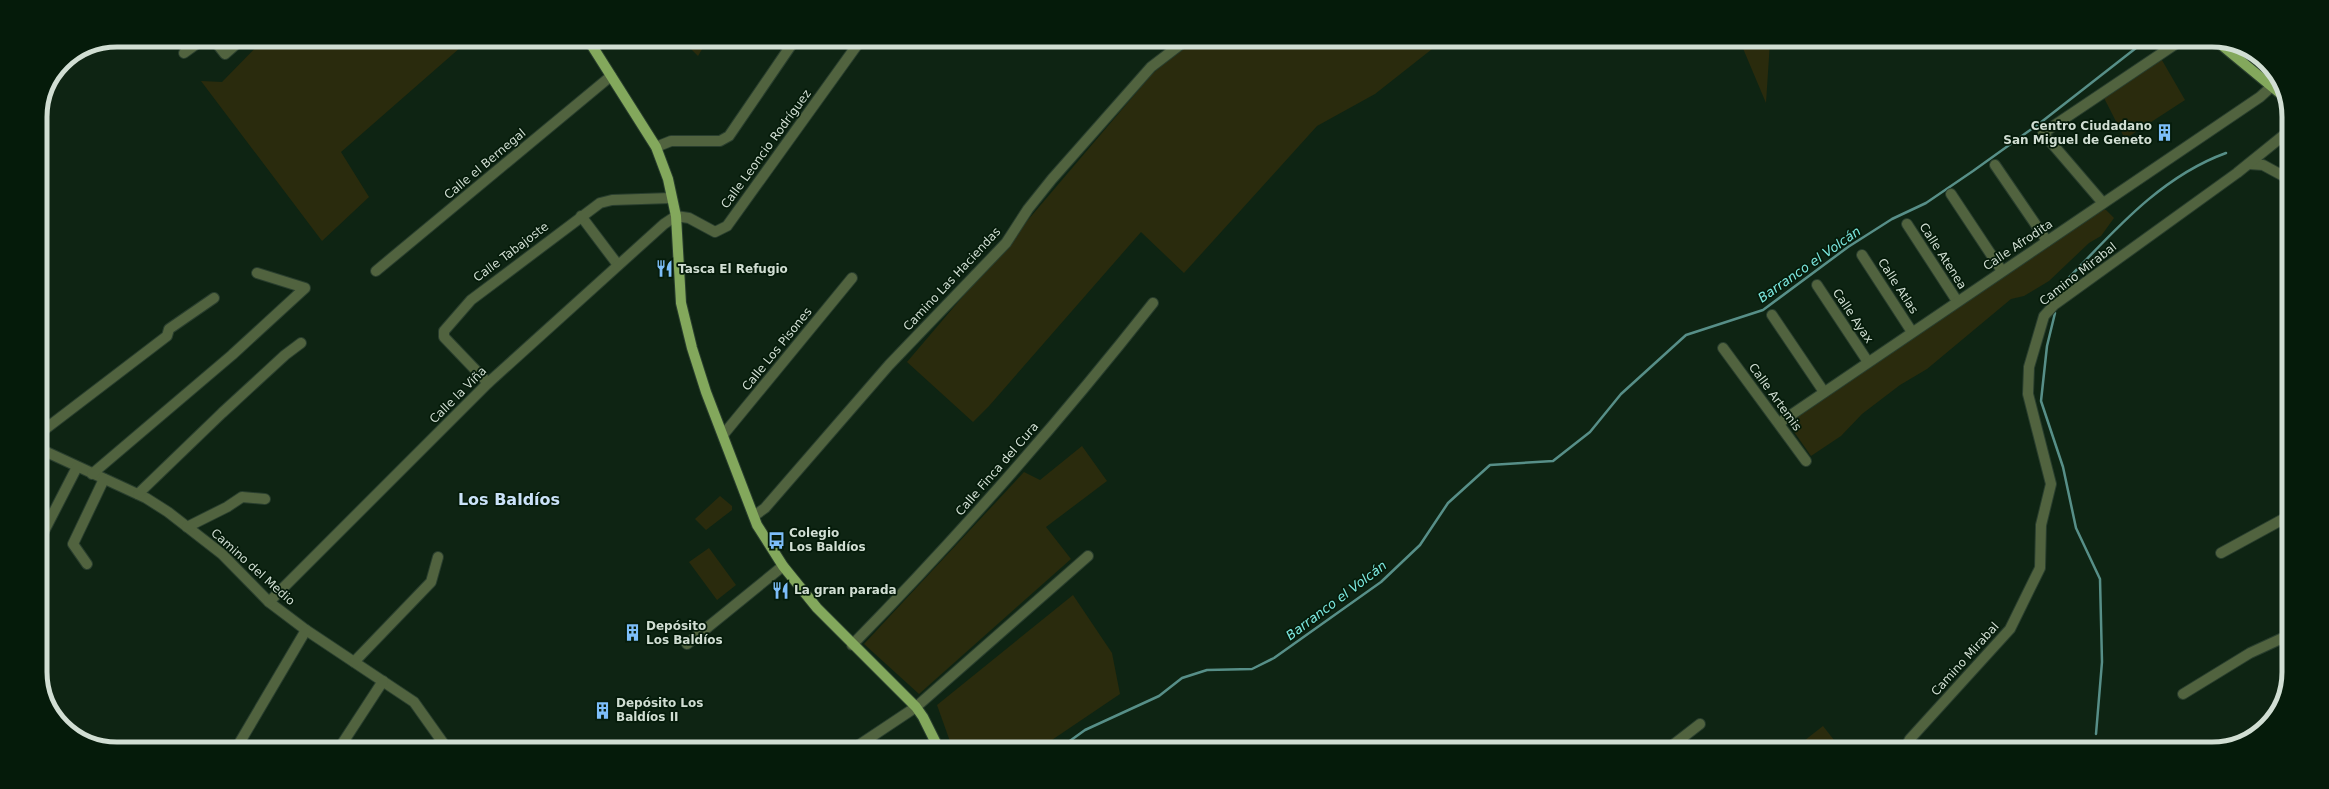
<svg xmlns="http://www.w3.org/2000/svg" width="2329" height="789" viewBox="0 0 2329 789" font-family="'DejaVu Sans',sans-serif">
	<style>
		.green { fill: #2a2b0d }
		.lines { fill: none; stroke-linecap: round; stroke-linejoin: round }
		.stream { stroke: #578f88; stroke-width: 2.5 }
		.minor-casing { stroke: #293e2e; stroke-width: 12 }
		.major-casing { stroke: #293e2e; stroke-width: 12 }
		.minor { stroke: #51633f; stroke-width: 10 }
		.major { stroke: #83a85c; stroke-width: 10 }
		.labels { text-anchor: middle; stroke-width: 3.5; stroke-linejoin: round; paint-order: stroke }
		.poi-label { font-size: 12px; font-weight: bold; fill: #d1ded3; stroke: #051b0a; text-anchor: start }
		.street-label { font-size: 12px; fill: #d1ded3; stroke: #051b0a }
		.water-label { font-size: 13px; font-style: italic; fill: #7ce8e0; stroke: #051b0a }
		.district-label { font-size: 16px; font-weight: bold; fill: #cbe2f9; stroke: #051b0a }
		.rim { fill: none; stroke: #d1ded3; stroke-width: 5 }
	</style>
	<rect width="100%" height="100%" fill="#0e2413"/>
	<g class="green">
		<path d="M263 40H469L341 152 369 197 322 241 201 81 222 82Z"/>
		<path d="M683 41H707L698 56Z"/>
		<path d="M1189 41 1441 42 1375 94 1317 126 1184 273 1141 232 989 406 973 422 907 362 1153 73Z"/>
		<path d="M1736 42H1770L1766 103 1742 46Z"/>
		<path d="M2159 55 2185 100 2125 139 2103 96Z"/>
		<path d="M2103 209 2106 210 2114 218 2101 236 2089 243 2049 281 2024 296 2011 299 1927 369 1900 385 1862 414 1841 436 1811 456 1790 426 1789 421Z"/>
		<path d="M1082 446 1107 481 1046 527 1071 559 919 694 864 644 1024 472 1040 480Z"/>
		<path d="M720 496 732 506V510L706 530 695 519Z"/>
		<path d="M709 548 736 585 717 600 689 562Z"/>
		<path d="M1073 595 1112 653 1120 694 1040 748 952 747 937 705Z"/>
		<path d="M1823 726 1841 749 1795 748Z"/>
	</g>
	<g class="lines">
		<g class="stream">
			<path d="M2059 288C2109 237 2157 178 2226 153"/>
			<path d="M2055 313 2047 346 2041 401 2063 467 2076 528 2100 579 2102 662 2096 734"/>
			<path d="M1060 748 1085 730 1159 696 1182 678 1207 670 1252 669 1274 658 1381 582 1420 545 1448 503 1490 465 1553 461 1590 432 1621 394 1686 335 1763 310 1848 247 1892 219 1926 203 1973 171 2040 123 2136 48"/>
		</g>
		<defs>
			<g id="minor">
				<path d="M214 40 225 54 241 40"/>
				<path d="M184 53 202 40"/>
				<path d="M656 147 671 141H720L729 136 794 41"/>
				<path d="M2249 164 2263 165 2289 179"/>
				<path d="M1995 165 2047 241"/>
				<path d="M1951 194 2002 271"/>
				<path d="M2103 203 2043 133 2177 43"/>
				<path d="M581 216 618 265"/>
				<path d="M1907 224 1957 301"/>
				<path d="M1862 255 1912 332"/>
				<path d="M376 271 611 76"/>
				<path d="M1817 285 1868 362"/>
				<path d="M1772 315 1824 392"/>
				<path d="M1723 348 1806 461"/>
				<path d="M488 383 444 337V331L471 300 600 203 612 200 671 198"/>
				<path d="M1779 423 2260 97 2271 87"/>
				<path d="M40 433 167 336 169 329 214 298"/>
				<path d="M723 435 852 278"/>
				<path d="M40 449 146 498 168 512 222 554 269 602 306 630 414 702 446 747"/>
				<path d="M92 474 232 355 305 288 257 273"/>
				<path d="M138 494 222 413 285 355 301 343"/>
				<path d="M754 516 765 508 889 365 1006 243 1028 209 1052 179 1151 67 1185 41"/>
				<path d="M187 527 227 507 242 497 265 499"/>
				<path d="M40 539 77 467"/>
				<path d="M2221 553 2287 517"/>
				<path d="M87 564 73 544 104 479"/>
				<path d="M269 602 488 383 664 224 676 216 689 218 715 232 727 226 860 41"/>
				<path d="M687 644 783 566"/>
				<path d="M852 645C958 537 1059 422 1153 303"/>
				<path d="M354 662 431 582 438 557"/>
				<path d="M2183 694 2250 653 2287 636"/>
				<path d="M237 747 306 630"/>
				<path d="M340 747 383 681"/>
				<path d="M856 747 916 707 1088 556"/>
				<path d="M1669 748 1700 724"/>
				<path d="M1905 749 1910 739 2010 629 2040 568 2041 525 2051 484 2028 394 2029 367 2044 316 2054 305 2237 173 2289 131"/>
			</g>
			<g id="major">
				<path d="M589 41 656 147 668 179 676 216 681 303 692 348 706 392 757 525 783 566 817 608 916 707 923 717 938 747"/>
				<path d="M2219 43 2282 95"/>
			</g>
		</defs>
		<use href="#minor" class="minor-casing"/>
		<use href="#major" class="major-casing"/>
		<use href="#minor" class="minor"/>
		<use href="#major" class="major"/>
	</g>
	<defs>
		<symbol id="building-bare" viewBox="-9 -9 18 18"><path d="M-4-6H4V6H1V3H-1V6H-4ZM-2.5-4.3h1.7v1.8h-1.7ZM.8-4.3h1.7v1.8H.8ZM-2.5-1h1.7V.8h-1.7ZM.8-1h1.7V.8H.8Z" fill="#7dbef9" stroke="#051b0a" stroke-width="2.5" paint-order="stroke"/></symbol>
		<symbol id="restaurant-bare" viewBox="-9 -9 18 18"><path d="M-5-6h1v4h1v-4h1v4h1v-4h1v5L-1.5 .5V6h-2V.5L-5-1ZM5-6V6H3V1.5H1.5Q1.5-4 5-6Z" fill="#7dbef9" stroke="#051b0a" stroke-width="2.5" paint-order="stroke"/></symbol>
		<symbol id="bus-bare" viewBox="-9 -9 18 18"><path d="M-5-6H5V4H4V6H2V4H-2V6H-4V4H-5ZM-3.5-4V0h7V-4ZM-3.5 1.2v1.5H-2V1.2ZM2 1.2v1.5H3.5V1.2Z" fill="#7dbef9" stroke="#051b0a" stroke-width="2.5" paint-order="stroke"/></symbol>
	</defs>
	<g fill-rule="evenodd">
		<use href="#building-bare" x="2152" y="120" width="25" height="25"/>
		<use href="#restaurant-bare" x="652" y="256" width="25" height="25"/>
		<use href="#bus-bare" x="764" y="528" width="25" height="25"/>
		<use href="#restaurant-bare" x="768" y="578" width="25" height="25"/>
		<use href="#building-bare" x="620" y="620" width="25" height="25"/>
		<use href="#building-bare" x="590" y="698" width="25" height="25"/>
	</g>
	<g class="labels">
		<g class="poi-label">
			<text x="2152" y="130" text-anchor="end">Centro Ciudadano<tspan x="2152" dy="14">San Miguel de Geneto</tspan></text>
			<text x="678" y="273">Tasca El Refugio</text>
			<text x="789" y="537">Colegio<tspan x="789" dy="14">Los Baldíos</tspan></text>
			<text x="794" y="594">La gran parada</text>
			<text x="646" y="630">Depósito<tspan x="646" dy="14">Los Baldíos</tspan></text>
			<text x="616" y="707">Depósito Los<tspan x="616" dy="14">Baldíos II</tspan></text>
		</g>
		<g class="street-label">
			<text transform="translate(766 149) rotate(-54)" y="4">Calle Leoncio Rodríguez</text>
			<text transform="translate(485 164) rotate(-40)" y="4">Calle el Bernegal</text>
			<text transform="translate(2018 245) rotate(-34)" y="4">Calle Afrodita</text>
			<text transform="translate(511 252) rotate(-37)" y="4">Calle Tabajoste</text>
			<text transform="translate(1943 256) rotate(57)" y="4">Calle Atenea</text>
			<text transform="translate(2078 274) rotate(-38)" y="4">Camino Mirabal</text>
			<text transform="translate(952 279) rotate(-47)" y="4">Camino Las Haciendas</text>
			<text transform="translate(1898 286) rotate(57)" y="4">Calle Atlas</text>
			<text transform="translate(1853 316) rotate(56)" y="4">Calle Ayax</text>
			<text transform="translate(777 349) rotate(-51)" y="4">Calle Los Pisones</text>
			<text transform="translate(458 395) rotate(-45)" y="4">Calle la Viña</text>
			<text transform="translate(1775 397) rotate(54)" y="4">Calle Artemis</text>
			<text transform="translate(997 469) rotate(-49)" y="4">Calle Finca del Cura</text>
			<text transform="translate(253 567) rotate(42)" y="4">Camino del Medio</text>
			<text transform="translate(1965 659) rotate(-48)" y="4">Camino Mirabal</text>
		</g>
		<g class="water-label">
			<text transform="translate(1809 264) rotate(-35)" y="5">Barranco el Volcán</text>
			<text transform="translate(1336 600) rotate(-37)" y="5">Barranco el Volcán</text>
		</g>
		<g class="district-label">
			<text x="509" y="505">Los Baldíos</text>
		</g>
	</g>
	<path d="M0 0H2329V789H0ZM117 47H2212A70 70 0 0 1 2282 117V672A70 70 0 0 1 2212 742H117A70 70 0 0 1 47 672V117A70 70 0 0 1 117 47Z" fill="#051b0a" fill-rule="evenodd"/>
	<path class="rim" d="M117 47H2212A70 70 0 0 1 2282 117V672A70 70 0 0 1 2212 742H117A70 70 0 0 1 47 672V117A70 70 0 0 1 117 47Z"/>
</svg>
